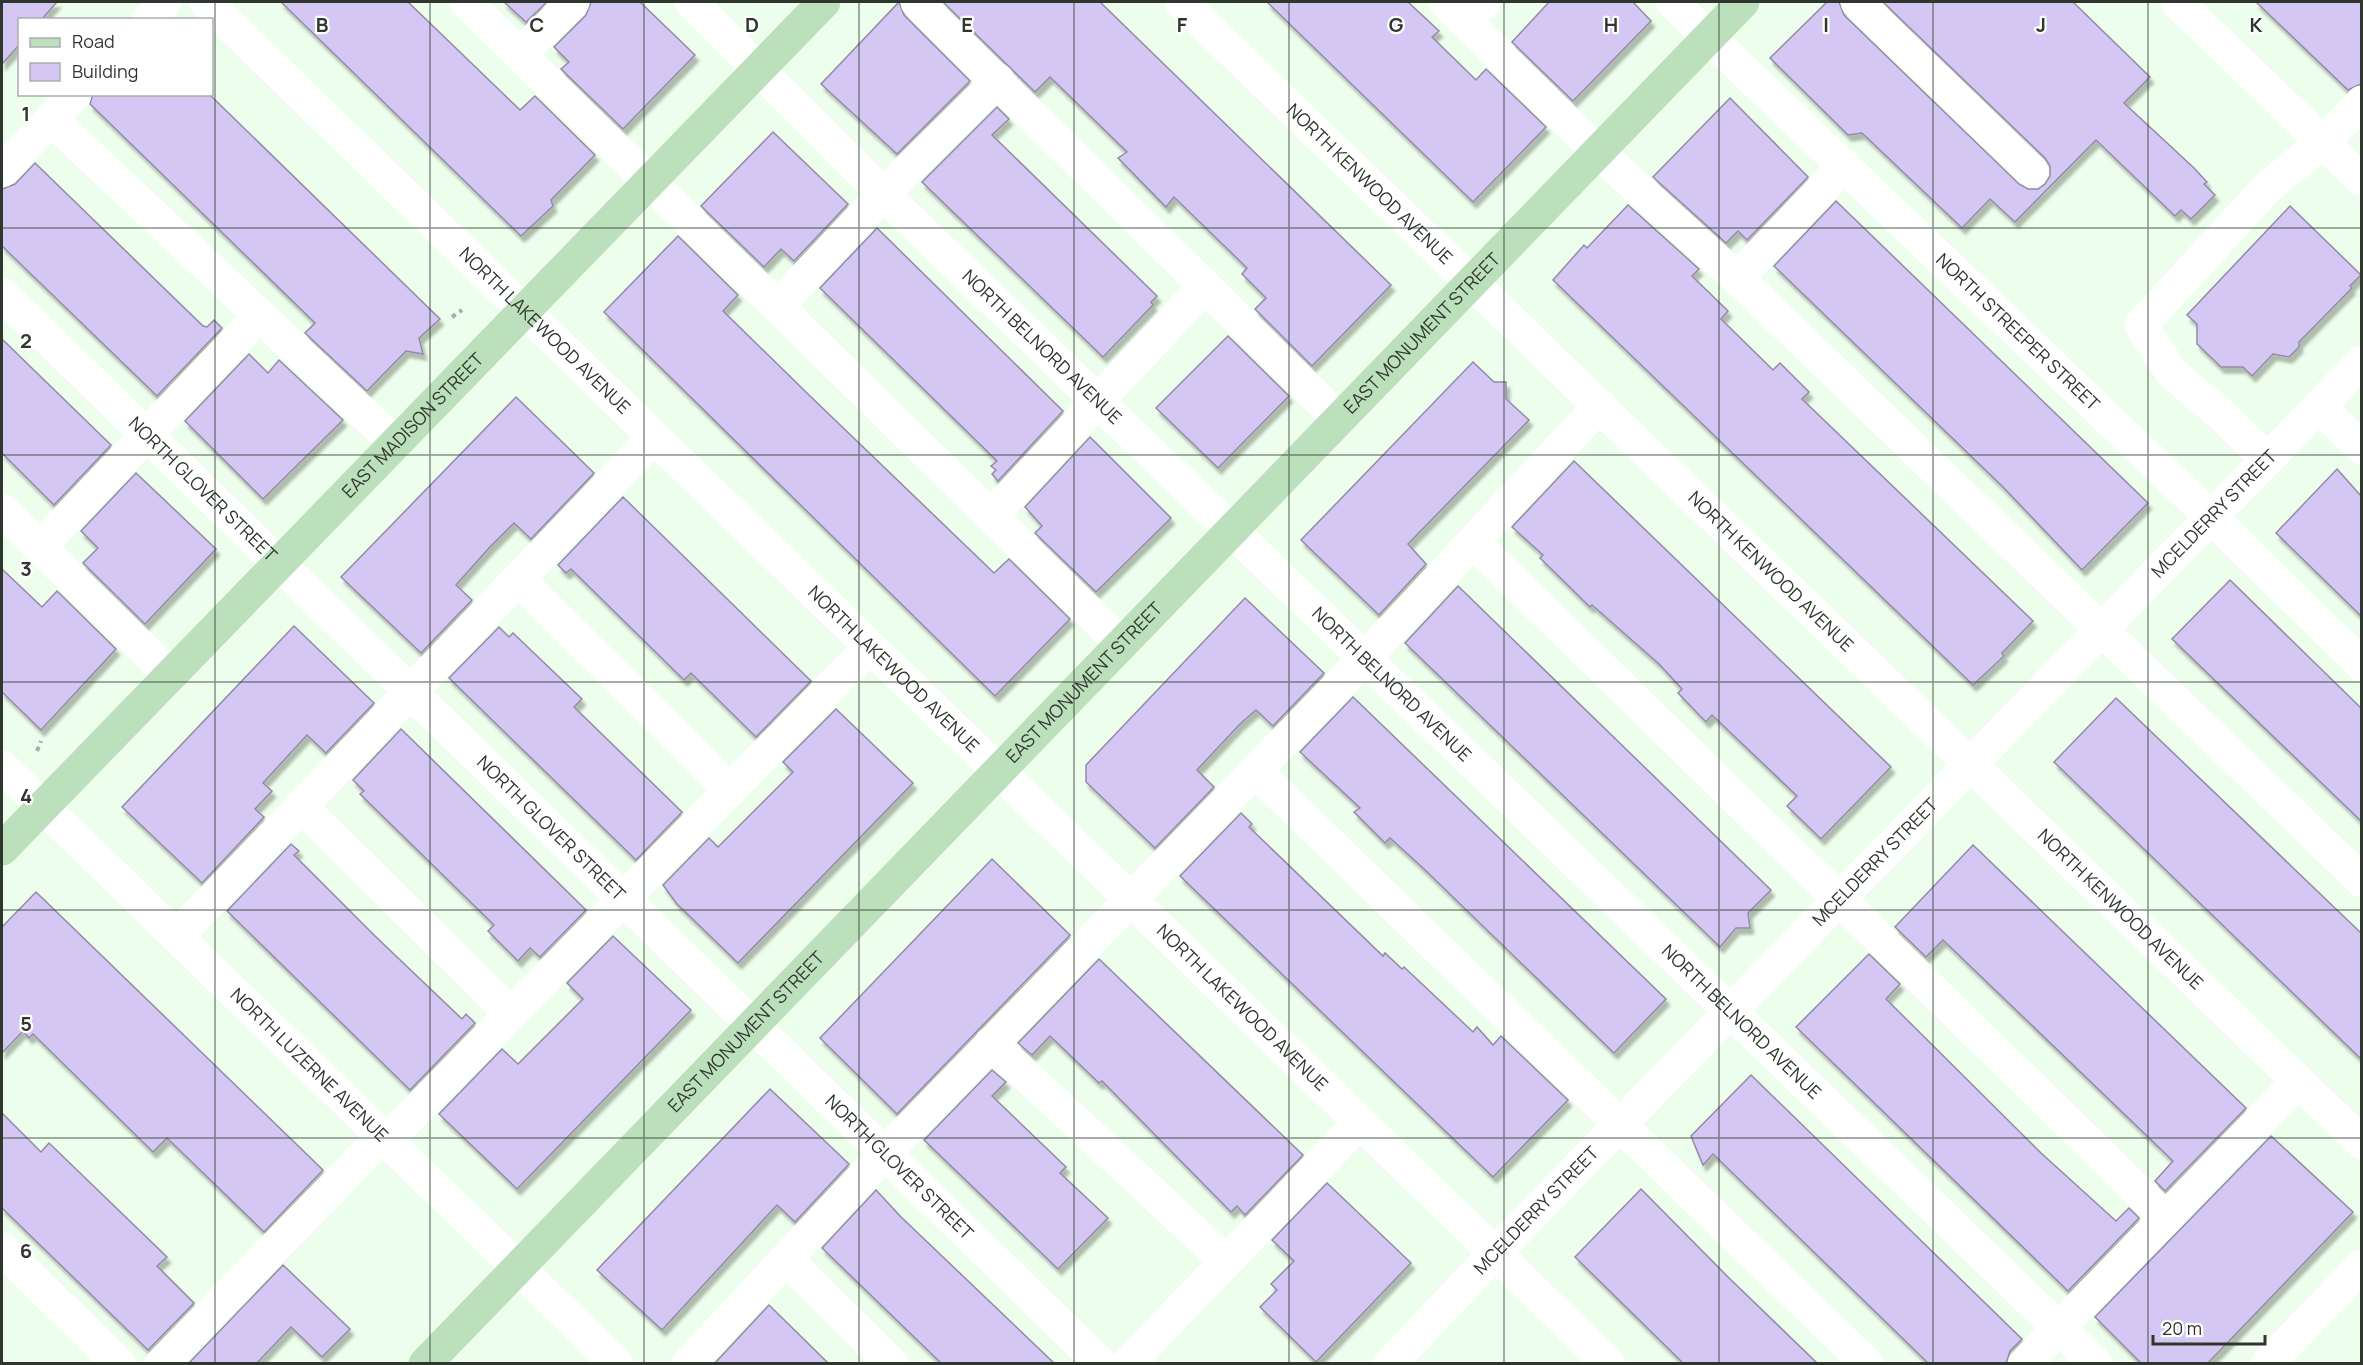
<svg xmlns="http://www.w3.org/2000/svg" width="2363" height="1365" viewBox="0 0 2363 1365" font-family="Manrope,sans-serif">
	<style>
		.building { fill: #d4c7f4; stroke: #938ba6; stroke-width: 1.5; filter: url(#shadow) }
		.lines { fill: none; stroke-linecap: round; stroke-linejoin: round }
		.path { stroke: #a3b1a2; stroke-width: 4; stroke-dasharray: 4.5 4.5; stroke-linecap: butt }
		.minor { stroke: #fff; stroke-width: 33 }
		.major { stroke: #bcdfbc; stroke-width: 33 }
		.grid { fill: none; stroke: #2e362d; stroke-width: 1.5; stroke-opacity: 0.55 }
		.labels { text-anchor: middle; stroke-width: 4.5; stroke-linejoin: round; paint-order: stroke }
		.street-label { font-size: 18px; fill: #2e362d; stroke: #fff }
		.grid-label { font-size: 20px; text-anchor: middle; font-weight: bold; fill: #2e362d; stroke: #fff; stroke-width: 4.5; stroke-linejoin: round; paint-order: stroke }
	</style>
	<defs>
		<filter id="shadow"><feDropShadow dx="3.5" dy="6" stdDeviation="1.5" flood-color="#0004"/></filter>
	</defs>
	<rect width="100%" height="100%" fill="#edffec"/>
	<g class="building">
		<path d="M2 2H57L41 20H20V44L2 64Z"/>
		<path d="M281 2H408L520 110 535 96 595 155 551 200 553 206 521 236Z"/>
		<path d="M504 2H547L526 22Z"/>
		<path d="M591 2H640L695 55 623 129 561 69 569 62 554 47 586 15Z"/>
		<path d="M899 2 904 15 970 81 897 154 821 84Z"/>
		<path d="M943 2H1100L1391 285 1312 366 1255 309 1266 298 1242 274 1247 268 1174 197 1166 207 1118 158 1127 152 1050 77 1035 92Z"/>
		<path d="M1267 2H1408L1439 31 1432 37 1476 80 1486 69 1546 127 1473 202Z"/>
		<path d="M1549 2H1633L1651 21 1573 101 1512 42Z"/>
		<path d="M1827 2H1839L1844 15 2019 184 2028 189H2038L2045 184 2050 176V166L2045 158 1883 2H2073L2150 77 2124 103 2194 168 2207 182 2204 184 2215 195 2191 219 2181 210 2175 216 2096 140 2015 222 1990 199 1962 228 1862 133 1848 135 1770 58Z"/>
		<path d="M2256 2H2361V84L2348 90Z"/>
		<path d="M93 94H209L440 319 419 338 423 354 406 351 367 391 305 333 315 323 90 104Z"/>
		<path d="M1730 98 1808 177 1747 240 1738 231 1726 243 1653 177Z"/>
		<path d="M997 107 1009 119 992 135 1157 296 1151 302 1153 305 1103 357 922 182Z"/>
		<path d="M773 132 848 204 794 261 781 249 764 267 701 206Z"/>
		<path d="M35 163 203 326 207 327 214 320 222 328 157 396 2 246V189L15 184Z"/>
		<path d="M1836 201 2148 503 2082 570 2003 487 1774 266Z"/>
		<path d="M1628 205 1699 269 1692 276 1728 311 1721 319 1773 370 1780 363 1809 392 1802 399 2033 621 2002 653 2004 656 1973 685 1553 280 1584 245 1587 248Z"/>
		<path d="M2290 206 2361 275 2350 286 2352 288 2299 342V347L2289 357 2273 354 2252 376 2243 367H2221L2197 344V324L2187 315Z"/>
		<path d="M877 228 1063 411 998 481 992 474 996 470 991 466 997 461 820 288Z"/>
		<path d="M678 236 738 295 723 311 809 395 994 573 1009 559 1070 619 995 696 604 312Z"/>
		<path d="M1228 336 1289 396 1218 468 1156 408Z"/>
		<path d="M2 339 111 445 54 505 2 453Z"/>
		<path d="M249 354 268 373 279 360 343 420 263 499 185 421Z"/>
		<path d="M1473 362 1494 382H1506V399L1529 420 1408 544 1426 564 1379 615 1301 540Z"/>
		<path d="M516 397 594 473 531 539 514 523 489 548 456 585 472 600 421 653 341 577Z"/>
		<path d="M1090 437 1171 518 1096 592 1035 533 1042 526 1025 507Z"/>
		<path d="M1574 461 1891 767 1821 839 1787 806 1797 796 1712 715 1706 722 1678 693 1682 689 1659 664 1592 605 1590 607 1540 558 1543 555 1512 527Z"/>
		<path d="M2337 469 2361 496V616L2276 533Z"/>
		<path d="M136 473 216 549 145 624 83 563 98 548 81 531Z"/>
		<path d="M623 497 811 681 756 737 691 673 684 680 571 569 566 573 558 565Z"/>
		<path d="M2 569 42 607 57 591 116 649 41 730 2 692Z"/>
		<path d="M2230 580 2361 708V821L2172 639Z"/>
		<path d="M1458 586 1771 890 1748 913 1750 928H1736L1720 947 1405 643Z"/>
		<path d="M1245 598 1324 673 1273 726 1256 710 1240 724 1197 770 1214 787 1155 848 1086 782V765Z"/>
		<path d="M294 626 374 703 326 753 307 735 263 783 272 791 255 809 264 817 202 883 122 807Z"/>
		<path d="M499 627 509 637 513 633 582 699 574 707 682 812 636 860 449 678Z"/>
		<path d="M1353 697 1666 999 1614 1053 1423 868 1390 838 1385 843 1354 812 1360 808 1300 752Z"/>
		<path d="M2116 698 2361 933V1059L2054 762Z"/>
		<path d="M836 709 913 783 738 963 677 904 663 885 709 838 718 847 793 772 783 762Z"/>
		<path d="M401 729 586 910 540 957 530 948 518 961 488 931 494 925 360 794 364 791 353 780Z"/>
		<path d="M1241 813 1252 824 1249 827 1383 956 1385 953 1402 969 1404 967 1473 1032 1477 1027 1493 1045 1501 1036 1568 1100 1493 1177 1180 876Z"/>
		<path d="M291 844 299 851 294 855 375 936 462 1019 466 1014 475 1023 410 1090 227 911Z"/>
		<path d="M1973 845 2246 1108 2165 1191 2155 1181 2173 1161 1943 940 1926 957 1895 927Z"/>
		<path d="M992 859 1070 935 897 1114 820 1038Z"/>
		<path d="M36 892 323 1170 264 1232 167 1138 153 1152 33 1034 29 1038 23 1031 2 1053V927Z"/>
		<path d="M613 936 691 1010 517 1189 439 1114 502 1049 518 1064 583 999 567 983Z"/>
		<path d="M1869 954 1900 984 1886 999 2041 1153 2116 1221 2129 1208 2139 1218 2068 1291 1796 1027Z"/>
		<path d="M1099 959 1303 1155 1245 1215 1237 1206 1231 1212 1102 1081 1099 1083 1050 1036 1032 1055 1018 1043Z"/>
		<path d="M992 1070 1006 1082 992 1096 1066 1167 1060 1173 1108 1218 1058 1269 924 1140Z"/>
		<path d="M1751 1075 2022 1339 2010 1351 2006 1364H1929L1713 1154 1703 1165 1691 1136Z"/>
		<path d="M770 1089 849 1164 795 1222 777 1205 662 1330 597 1270Z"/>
		<path d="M2 1113 41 1152 49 1143 167 1257 157 1266 194 1303 148 1350 2 1208Z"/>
		<path d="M2271 1136 2353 1212 2207 1364H2142L2095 1317Z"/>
		<path d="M1327 1183 1411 1263 1316 1362 1260 1307 1277 1290 1271 1284 1294 1261 1272 1240Z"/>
		<path d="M1641 1189 1728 1277 1818 1364H1684L1575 1257Z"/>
		<path d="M876 1190 900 1216 1055 1364H942L822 1248Z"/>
		<path d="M283 1265 350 1329 322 1357 291 1327 256 1364H188Z"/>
		<path d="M769 1305 829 1364H714Z"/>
	</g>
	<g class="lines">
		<g class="path">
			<path d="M452 317 462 310"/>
			<path d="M37 751 41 741"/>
		</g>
		<g class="minor">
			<path id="s1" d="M206 2 1609 1364"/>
			<path d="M466 2 1121 643"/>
			<path id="s2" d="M691 2 883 194 2096 1364"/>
			<path d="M917 2 1339 419"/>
			<path id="s3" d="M1181 2 2362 1143"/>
			<path d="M1445 2 1598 152 1737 278 2362 881"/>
			<path id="s4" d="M1672 2 2211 517 2362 665"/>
			<path d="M1857 2 2032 171"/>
			<path d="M2177 2 2362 180"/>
			<path d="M148 20 165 2"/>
			<path d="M1465 21 1484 2"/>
			<path d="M520 54 573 2"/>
			<path d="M51 119 395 443"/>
			<path d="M2 171 75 94"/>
			<path d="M1737 278 1845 165"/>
			<path id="s5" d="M2 294 1101 1364"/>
			<path d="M777 307 883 194 998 80"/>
			<path d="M2319 406 2362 448"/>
			<path d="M2267 460 2223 416 2172 373 2141 325 2268 187 2323 142 2362 102"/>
			<path d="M2 510 170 675"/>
			<path d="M991 516 1205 286"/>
			<path d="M1473 542 2166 1218"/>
			<path d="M40 547 259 316"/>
			<path d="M518 579 730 790"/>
			<path id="s6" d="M2 767 617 1364"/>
			<path d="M1255 771 1867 1364"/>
			<path d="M301 806 511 1014"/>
			<path d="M177 936 654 437"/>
			<path d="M991 1043 1226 1261"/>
			<path d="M387 1140 870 647"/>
			<path d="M2 1249 119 1364"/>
			<path d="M786 1259 892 1364"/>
			<path d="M161 1364 383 1136"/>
			<path d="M688 1364 885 1153 1365 658 1600 405"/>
			<path d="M1128 1364 1360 1122"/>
			<path id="s7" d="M1390 1364 1495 1253 2362 362"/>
			<path d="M2024 1364 2298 1081"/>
			<path d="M2267 1364 2362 1266"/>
		</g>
		<g class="major">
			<path id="s8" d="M2 849 824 2"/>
			<path id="s9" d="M425 1364 1743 2"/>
		</g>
	</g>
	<path class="grid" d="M215 2V1364M430 2V1364M644 2V1364M859 2V1364M1074 2V1364M1289 2V1364M1504 2V1364M1719 2V1364M1933 2V1364M2148 2V1364M2 228H2362M2 455H2362M2 682H2362M2 910H2362M2 1138H2362"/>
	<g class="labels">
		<g class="street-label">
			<text dy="6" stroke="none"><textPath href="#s3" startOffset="262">NORTH KENWOOD AVENUE</textPath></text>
			<text dy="6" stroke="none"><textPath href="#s1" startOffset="472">NORTH LAKEWOOD AVENUE</textPath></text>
			<text dy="6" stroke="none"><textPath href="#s4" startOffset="478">NORTH STREEPER STREET</textPath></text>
			<text dy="6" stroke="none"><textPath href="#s9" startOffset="1434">EAST MONUMENT STREET</textPath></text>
			<text dy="6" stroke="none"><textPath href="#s2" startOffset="492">NORTH BELNORD AVENUE</textPath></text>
			<text dy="6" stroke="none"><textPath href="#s8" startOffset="590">EAST MADISON STREET</textPath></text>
			<text dy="6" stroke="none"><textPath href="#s5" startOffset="280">NORTH GLOVER STREET</textPath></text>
			<text dy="6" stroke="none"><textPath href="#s7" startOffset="1184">MCELDERRY STREET</textPath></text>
			<text dy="6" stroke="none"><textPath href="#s3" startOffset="820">NORTH KENWOOD AVENUE</textPath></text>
			<text dy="6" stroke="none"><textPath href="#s1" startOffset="958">NORTH LAKEWOOD AVENUE</textPath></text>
			<text dy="6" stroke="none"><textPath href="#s9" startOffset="948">EAST MONUMENT STREET</textPath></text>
			<text dy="6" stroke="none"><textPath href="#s2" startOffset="978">NORTH BELNORD AVENUE</textPath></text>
			<text dy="6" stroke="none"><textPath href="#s5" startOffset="766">NORTH GLOVER STREET</textPath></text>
			<text dy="6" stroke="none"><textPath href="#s7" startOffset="698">MCELDERRY STREET</textPath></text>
			<text dy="6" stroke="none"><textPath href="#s3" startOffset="1306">NORTH KENWOOD AVENUE</textPath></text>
			<text dy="6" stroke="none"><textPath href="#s1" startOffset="1444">NORTH LAKEWOOD AVENUE</textPath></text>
			<text dy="6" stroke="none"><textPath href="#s2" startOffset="1464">NORTH BELNORD AVENUE</textPath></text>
			<text dy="6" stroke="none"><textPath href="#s9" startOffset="462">EAST MONUMENT STREET</textPath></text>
			<text dy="6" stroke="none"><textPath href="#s6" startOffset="428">NORTH LUZERNE AVENUE</textPath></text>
			<text dy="6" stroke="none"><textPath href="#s5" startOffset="1252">NORTH GLOVER STREET</textPath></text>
			<text dy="6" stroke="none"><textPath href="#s7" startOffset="212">MCELDERRY STREET</textPath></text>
		</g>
	</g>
	<g class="grid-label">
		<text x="322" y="32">B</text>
		<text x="537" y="32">C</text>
		<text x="752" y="32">D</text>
		<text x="967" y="32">E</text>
		<text x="1182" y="32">F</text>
		<text x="1396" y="32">G</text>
		<text x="1611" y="32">H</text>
		<text x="1826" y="32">I</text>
		<text x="2041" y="32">J</text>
		<text x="2256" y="32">K</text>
		<text x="26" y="121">1</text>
		<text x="26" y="348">2</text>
		<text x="26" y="576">3</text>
		<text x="26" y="803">4</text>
		<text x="26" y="1031">5</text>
		<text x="26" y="1258">6</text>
	</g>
	<rect width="2363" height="1365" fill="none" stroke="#2e362d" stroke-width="6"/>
	<rect x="18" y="18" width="195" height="78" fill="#ffffff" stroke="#abafab" stroke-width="1.5"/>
	<rect x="30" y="38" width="30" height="9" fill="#bcdfbc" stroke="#abafab" stroke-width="1.5"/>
	<text x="72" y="48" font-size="18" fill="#2e362d">Road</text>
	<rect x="30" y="63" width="30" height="18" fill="#d4c7f4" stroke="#abafab" stroke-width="1.5"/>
	<text x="72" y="78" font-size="18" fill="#2e362d">Building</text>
	<path d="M2153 1335v9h112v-9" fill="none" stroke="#2e362d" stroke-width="3"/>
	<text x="2162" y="1335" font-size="18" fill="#2e362d" stroke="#ffffff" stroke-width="4.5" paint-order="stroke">20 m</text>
</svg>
